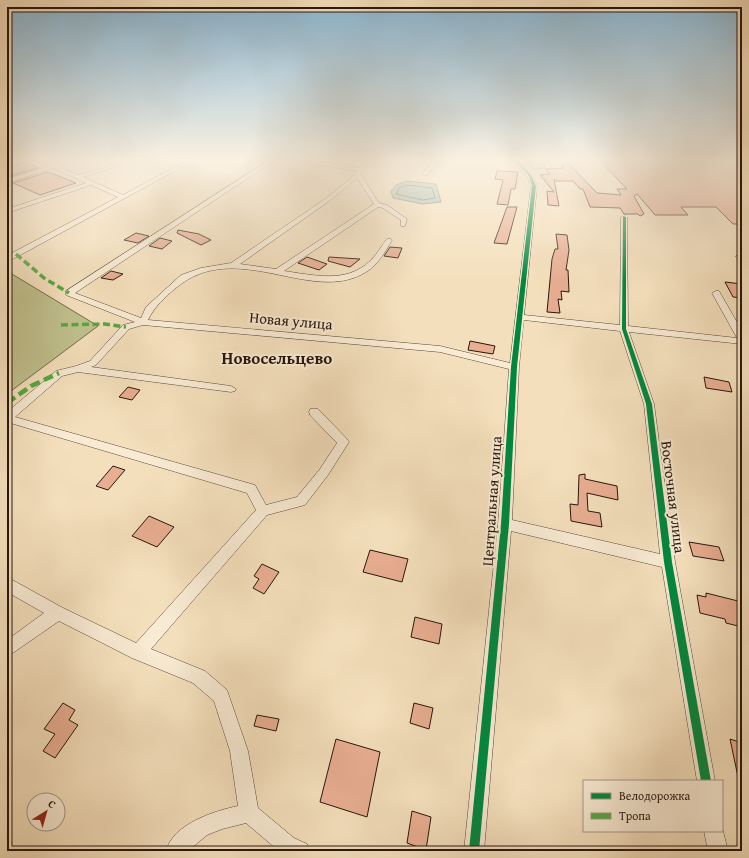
<svg xmlns="http://www.w3.org/2000/svg" width="749" height="858" font-family="'Gentium Book Plus',serif">
  <rect width="100%" height="100%" fill="#f4dfbc"/>
  <filter id="stains"><feTurbulence type="fractalNoise" baseFrequency=".005" numOctaves="4"/><feColorMatrix values="0 0 0 0 .2 0 0 0 0 .09 0 0 0 0 .02 0 0 0 .5 -.17"/></filter>
  <radialGradient id="worn" r=".72"><stop offset=".6" stop-color="#630" stop-opacity="0"/><stop offset="1" stop-color="#630" stop-opacity=".3"/></radialGradient>
  <path fill="#c0c08d" stroke="#746b4d" d="M523,160H546V161L544,168L534,169Z
    M7,271L98,326L7,394Z"/>
  <path fill="#9cbcb5" stroke="#6d7a72" d="M407,181L436,184L441,202L423,204L393,198L391,191L396,185Z"/>
  <g fill="none" stroke-linecap="round" stroke-linejoin="round">
    <path stroke="#626961" stroke-width="1" d="M407,185L432,188L435,198L423,200L396,194L399,188Z"/>
  </g>
  <path fill="#e9ae92" stroke="#27160d" d="M599,160H742V224H733L716,207H681L688,215H655L637,194L634,196L644,214L640,216L638,214H624L620,208L590,207L583,189H580L573,181H556L554,179L559,206L548,205L547,191L554,192L540,175L550,174L545,169L564,168L562,166L567,162L597,193L621,195L617,189H627Z
    M25,162L38,168L7,177V168Z
    M497,171L518,172L515,189H511L508,205L497,204L503,180L495,179Z
    M48,172L76,183L40,195L13,183Z
    M507,207H517L507,244L494,243Z
    M178,230L199,234L211,240L201,245L177,233Z
    M136,233L149,236L138,243L124,240Z
    M556,234L567,235L569,250L566,270H568L569,292L561,291L562,300L558,299L560,313L547,312L552,259L555,249H558Z
    M160,238L172,241L162,249L149,246Z
    M390,247L402,248L398,258L384,256Z
    M307,257L327,264L319,270L298,263Z
    M329,257L360,259L350,267L328,261Z
    M111,271L123,274L113,280L101,278Z
    M725,282L742,284V298L733,297Z
    M470,341L495,346L493,354L468,350Z
    M704,377L729,382L732,392L706,388Z
    M128,387L140,390L132,400L119,397Z
    M113,466L125,470L108,490L96,486Z
    M585,474V479L617,486L618,500L587,493L588,511L600,513L602,527L571,521L570,504L578,505L579,475Z
    M149,516L174,527L157,547L132,536Z
    M689,542L719,547L724,561L693,556Z
    M370,550L408,559L402,582L363,572Z
    M262,564L279,572L264,594L253,588L259,579L254,576Z
    M706,593L742,602V627L726,623L725,619L700,613L697,595L706,597Z
    M415,617L442,624L439,644L411,637Z
    M63,703L75,710L69,720L78,725L55,758L43,751L55,734L44,729Z
    M414,703L433,708L429,729L410,723Z
    M257,715L279,719L276,731L254,726Z
    M336,739L380,752L367,817L320,802Z
    M730,739L742,743V777H738Z
    M412,811L431,817L426,850L407,843Z"/>
  <g fill="none" stroke-linecap="round" stroke-linejoin="round">
    <g stroke="#5a4839" stroke-width="1">
      <path id="minor" d="M38,160H45L55,165L68,160H77L59,167L78,175L125,162V164L83,177L123,195L188,160H195L13,259H7V253L10,254L118,197L91,185L7,213V209L86,183L54,168L7,183V179L49,166Z
        M269,160H275L75,293L141,318L146,307L181,275L201,268L231,263L328,197L356,174L357,171L292,160H308L359,168L371,160H377L362,171L361,175L379,203L387,205L407,219L405,226H401V220L383,208L378,207L284,271C314,275 346,284 370,261C377,255 381,246 387,239H391L392,240C385,252 378,265 366,272C312,306 236,237 176,288C165,297 154,307 148,320L440,346L510,363L531,186L527,177L513,160H518L532,175L537,186L524,315L620,325L621,217L624,215L627,217L628,326L737,338L712,293L716,291H719L742,331V344L629,332L654,404L675,562L715,781H697L662,567L511,531L484,851H464L498,524L509,369L440,352L143,325L129,329L96,365L91,367L231,386L236,389L235,391L231,392L78,372L62,376L15,417L255,485L266,505L297,497L320,469L337,443L310,415L309,412L310,409H318L347,439L349,442L328,475L305,505L267,515L151,649L205,671L227,690L248,751L258,808L294,838L307,844L310,851H279L246,823L222,829L207,835L188,851H166C173,824 214,811 238,806L230,751L214,701L193,683L132,658L59,621L7,657V640L44,613L7,592V577L63,608L136,643L256,510L247,493L7,422V412L56,371L76,366L90,361L123,325L135,322L66,295V291ZM357,178L374,204L276,269L240,264L332,199ZM524,320L620,331L644,404L660,554L512,520L519,367Z
        M435,160H440L427,175H423V173Z
        M739,253H742V262L736,257Z
        M722,827L728,851H708L704,831H722Z"/>
    </g>
    <use href="#minor" fill="#f8ead3" fill-rule="evenodd"/>
    <path stroke="#53a941" stroke-width="3.5" stroke-dasharray="7 3.5" stroke-linecap="butt" d="M16,254L44,278L69,293
      M61,325L105,324L126,327"/>
    <path stroke="#53a941" stroke-width="4.5" stroke-dasharray="10 4.5" stroke-linecap="butt" d="M7,403L31,386L59,373"/>
    <g stroke="#f8ead3" stroke-width="2">
      <path id="cycleway" d="M514,160H517L531,175L536,186L517,367L509,524L479,851H469L501,524L511,367L532,186L529,176Z
        M623,216L626,217V329L652,404L672,562L711,781H701L664,562L646,404L622,329Z"/>
    </g>
    <use href="#cycleway" fill="#00873e" fill-rule="evenodd"/>
  </g>
  <linearGradient id="sky" x2="0" y2="1"><stop stop-color="#89b7d4"/><stop offset="0.57" stop-color="#faf1e1"/><stop offset="1" stop-color="#faf1e1" stop-opacity="0"/></linearGradient>
  <rect width="749" height="281" fill="url(#sky)"/>
  <g text-anchor="middle" stroke-width="4" stroke-linejoin="round" paint-order="stroke">
    <g font-size="15" fill="#27160d" stroke="#f8ead3">
      <text transform="translate(291 321) rotate(5)" y="5">Новая улица</text>
      <text transform="translate(673 497) rotate(83)" y="5">Восточная улица</text>
      <text transform="translate(492 501) rotate(-86)" y="5">Центральная улица</text>
    </g>
    <g font-size="17" font-weight="bold" fill="#27160d" stroke="#f8ead3">
      <text x="277" y="364">Новосельцево</text>
    </g>
  </g>
  <rect width="749" height="858" fill="none" stroke="#f4dfbc" stroke-width="24"/>
  <rect x="8" y="8" width="733" height="842" fill="none" stroke="#27160d" stroke-width="2"/>
  <rect x="12" y="12" width="725" height="834" fill="none" stroke="#27160d"/>
  <rect x="583" y="780" width="140" height="52" fill="#f8ead3" stroke="#a49584"/>
  <rect x="591" y="793" width="20" height="6" fill="#00873e" stroke="#a49584"/>
  <text x="619" y="800" font-size="12" fill="#27160d">Велодорожка</text>
  <rect x="591" y="813" width="20" height="6" fill="#53a941" stroke="#a49584"/>
  <text x="619" y="820" font-size="12" fill="#27160d">Тропа</text>
  <g transform="translate(46 812) rotate(37)"><circle r="19" fill="#f8ead3" stroke="#a49584"/>
  <path d="M0-3L7 15L0 10L-7 15Z" fill="#8f2418"/>
  <text y="-6" font-size="11" font-weight="bold" text-anchor="middle" fill="#27160d">С</text>
  </g>
  <rect width="100%" height="100%" filter="url(#stains)"/>
  <rect width="100%" height="100%" fill="url(#worn)"/>
</svg>
